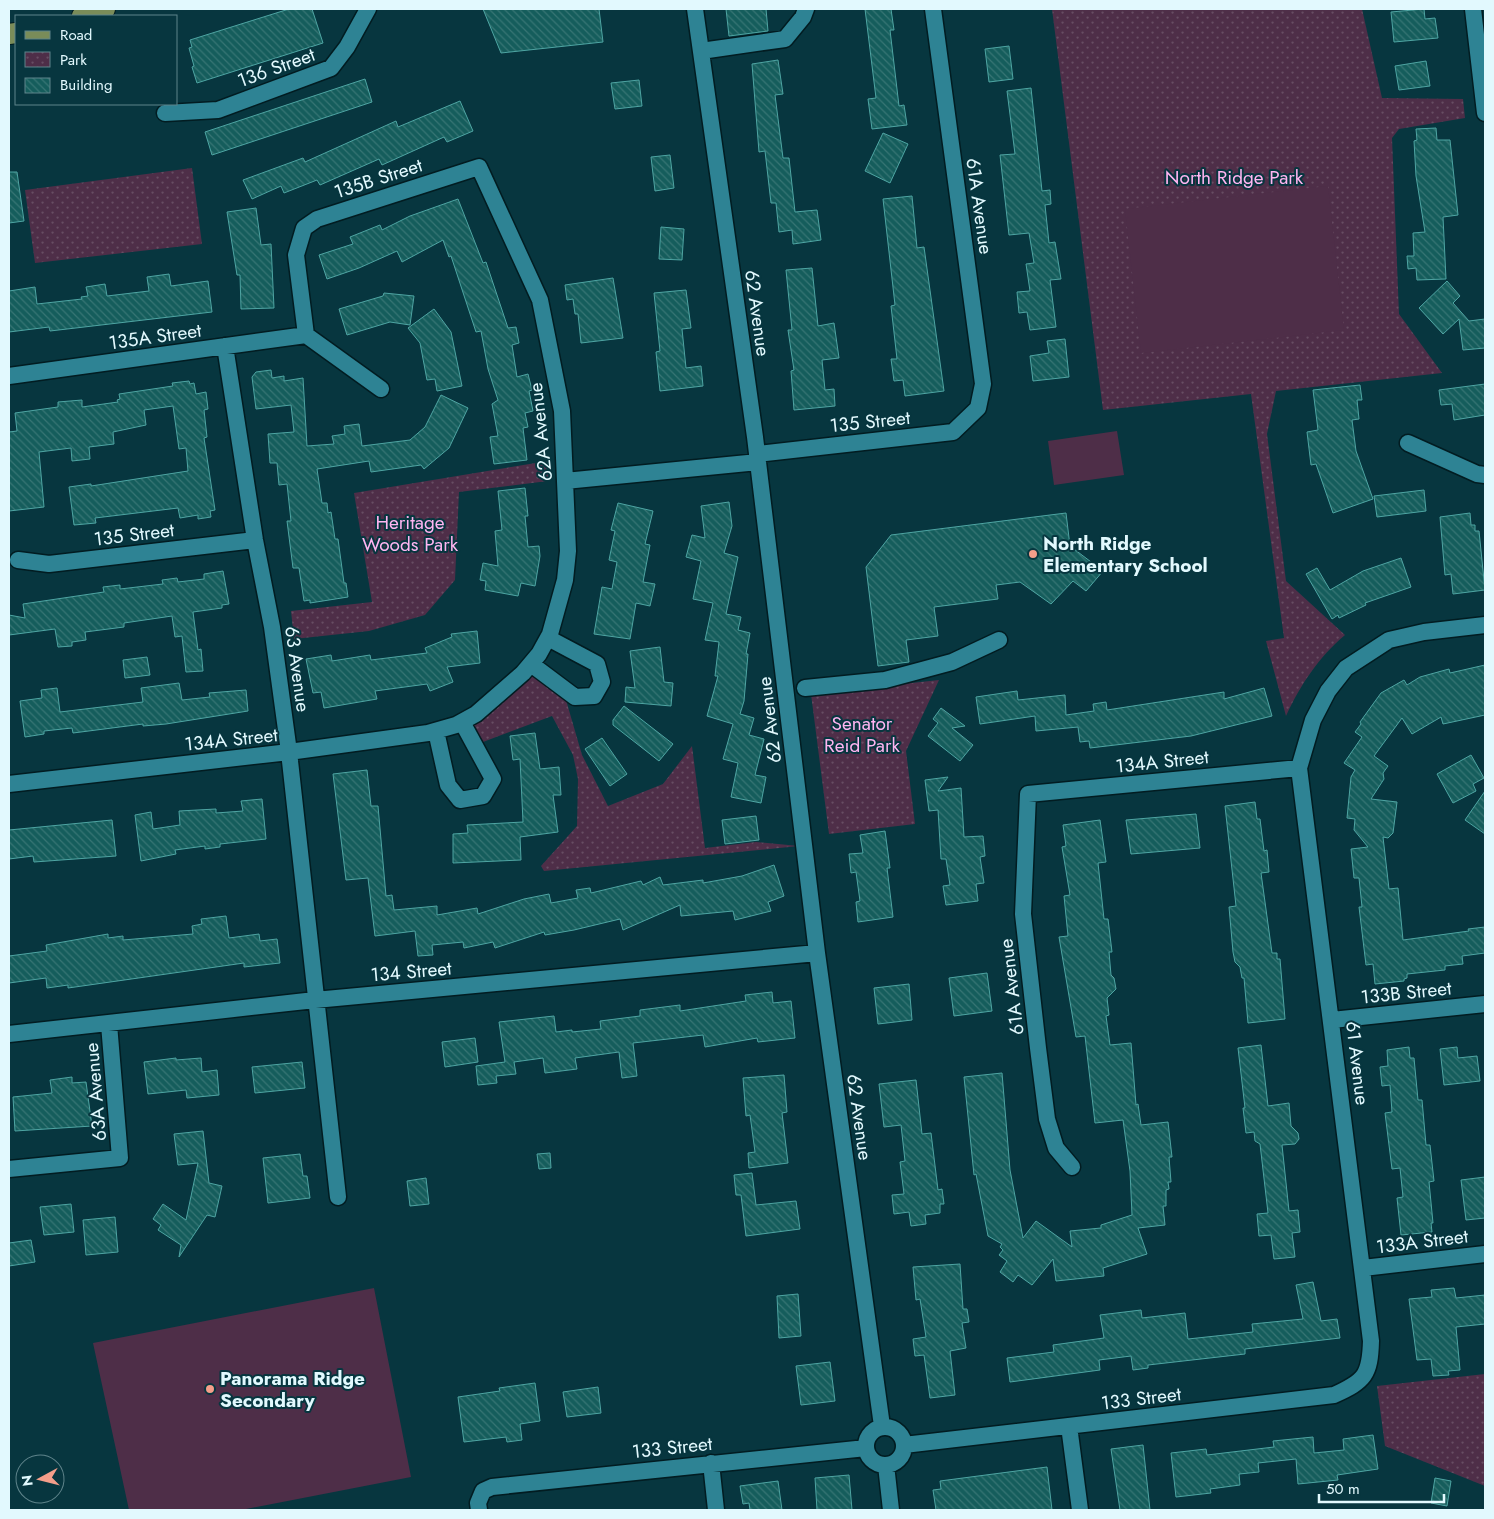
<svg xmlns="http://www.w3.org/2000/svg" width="1494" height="1519" font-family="Jost,sans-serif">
  <defs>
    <pattern id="park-dots" width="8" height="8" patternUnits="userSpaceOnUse" patternTransform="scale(1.25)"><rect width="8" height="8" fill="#4e2e48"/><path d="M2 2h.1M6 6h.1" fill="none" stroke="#674d63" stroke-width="1.8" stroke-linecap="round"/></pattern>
    <pattern id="building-back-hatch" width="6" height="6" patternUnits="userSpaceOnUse" patternTransform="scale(1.25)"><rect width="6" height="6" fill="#155d5c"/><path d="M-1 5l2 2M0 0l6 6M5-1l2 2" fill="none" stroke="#377574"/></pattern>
  </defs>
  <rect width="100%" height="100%" fill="#07363f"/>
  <path fill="url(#park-dots)" d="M1052,9H1362L1382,98L1463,99L1465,118L1399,129L1392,138L1399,314L1442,373L1276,391L1267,434L1286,581L1345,635C1318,658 1301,684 1286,716L1266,641L1284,638L1251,394L1103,410Z
    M192,168L202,244L35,263L25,190Z
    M548,461V481L459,492L455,580L425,615L369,631L294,639L291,611L372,602L354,493Z
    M532,670L566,700L582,755L608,806L663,784L692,746L705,848L756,842L799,846L544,871L541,866L577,826L578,779L573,755L552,716L483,742L471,725Z
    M939,680L906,751L915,824L829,834L811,694Z
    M1485,1374V1486L1385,1446L1377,1386Z"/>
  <path fill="#4e2e48" d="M1328,186L1344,330L1141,353L1125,209Z
    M1117,431L1124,475L1054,485L1048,441Z
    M374,1288L411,1477L241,1510H129L93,1343Z"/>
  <path fill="url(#building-back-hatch)" stroke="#4ea5a3" d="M289,9H312L323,43L197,83L192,67L194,66L189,48L192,47L190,40Z
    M483,9H599L603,42L501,53Z
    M726,9H766L768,31L729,36Z
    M865,9H891L894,30H890L899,106L904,105L907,125L872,129L868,99L876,98Z
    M1424,9L1425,19L1435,18L1438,38L1394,42L1391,12Z
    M1009,46L1013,79L989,82L985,49Z
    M778,60L783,94L775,95L783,158H789L795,212L817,210L821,240L793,244L792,230L779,232L776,203H771L765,151L759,152L752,64Z
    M1426,61L1430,86L1399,90L1395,66Z
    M365,79L372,102L212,155L205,132Z
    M639,80L642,106L615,109L611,83Z
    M1031,88L1042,191L1050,190L1051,204L1045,205L1049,243L1055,242L1061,279L1050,280L1056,327L1030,330L1027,312L1019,313L1017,292L1030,291L1026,264L1034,263L1029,233L1009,235L1000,155L1015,154L1007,91Z
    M460,101L473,131L447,142L444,137L382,165L379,159L320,185L317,180L284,193L281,186L252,199L243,180L303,158L305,162L396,121L398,127Z
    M1436,128L1437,140H1450L1458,215L1443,217L1446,279L1417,280L1416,268L1408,269L1407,256H1414L1413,233L1425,232L1416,176L1414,141L1417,140L1416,129Z
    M883,133L908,144L890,183L865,171Z
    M670,155L674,188L655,191L651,157Z
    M9,172H17L24,221L9,223Z
    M912,196L917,248L924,247L944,391L905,396L903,380L894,381L891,359H897L891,306L895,305L883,199Z
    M458,199L483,263L486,262L508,328L516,327L519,343L512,345L517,377L528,374L532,390L529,391L533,411L525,413L528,427L523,428L527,460L494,464L490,437L498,436L492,404L498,400L488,369L481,331L476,332L451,256L449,257L443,240L402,262L397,251L359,268L327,279L319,255L353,244L350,237L380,225L382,230L410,216Z
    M256,208L261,245L271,244L274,308L241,309L240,275H237L227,212Z
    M661,227L684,229L682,260L659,259Z
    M812,268L818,326L834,323L839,358L822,360L825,390L834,389L835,406L794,410L791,371L794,370L788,330H792L786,270Z
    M169,274L171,286L208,281L212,312L50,331L49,327L9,332V291L35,287L37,304L82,299L81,297L88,296L86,287L105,284L107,296L149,291L147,277Z
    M613,278L623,338L581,343L578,314H575L573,299L567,300L565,285Z
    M1447,281L1460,296L1453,303L1469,321L1485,319V348L1463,350L1459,319L1443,334L1419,308Z
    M686,290L691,328L682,329L686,368L701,366L703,386L660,391L656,352L660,351L654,293Z
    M384,293L414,296L410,325L390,322L347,335L339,309L383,296Z
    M434,309L451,332L462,386L437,391L435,379L427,380L420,343L408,328Z
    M1065,339L1069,377L1033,381L1030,356L1049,353L1047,341Z
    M271,370L272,378L284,376V381L303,378L307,446L334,444L332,436L345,434L344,426L359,424L362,446L410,440L425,427L441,395L468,408L449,448L424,469L421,465L371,472L369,461L317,469L322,503H327L328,513L331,512L335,539H338L344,583H346L348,597L310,603V600L304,601L299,568H293L287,521H291L287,484L279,485L277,463H270L268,434L294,432L291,405L256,409L252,377L256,372Z
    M189,381L190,384L194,383L196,394L206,392L208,409L204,410L207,437L204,438L215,510L210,511L211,517L198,519V515L180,518L178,508L95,518L96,523L74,525L69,487L91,484V486L188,471L186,448L179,449L173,406L144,410L146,425L113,432L114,444L89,447L90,459L72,461L71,448L39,452L44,507L9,511V432L17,431L15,413L58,407V402L82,400V407L118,402L117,400L120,399L119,394L173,386L172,383Z
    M1485,384V415L1454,420L1452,404L1441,405L1439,390Z
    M1360,385L1362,400H1357L1359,419L1352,420L1356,451L1373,499L1333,513L1316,464L1311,465L1307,432L1318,430L1313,390Z
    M525,488L528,516H525L528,547L539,546L540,556L535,586L521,583L518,596L485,590L486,581L480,580L483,563L498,566L495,531L502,530L498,491Z
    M1424,490L1426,511L1377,517L1374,496Z
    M729,502L732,526L724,553L738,557L726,614L741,617L738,630L750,633L746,654H748L744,701L740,714L754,718L749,735L764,739L755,775L766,777L761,803L731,797L738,763L723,759L733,724L707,716L718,676H715L719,642L705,640L713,603L693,599L701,561L686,557L692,535L705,538L701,506Z
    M618,503L653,511L645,544L650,545L643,582L655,584L650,606L636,603L630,639L594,634L602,587L612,589L617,562L609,560L615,531L611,530Z
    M1066,513L1070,546L1103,571L1086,591L1073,581L1051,604L1020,582L996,585L998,599L934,607L938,636L906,640L909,662L878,666L866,567L891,535Z
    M1470,513L1471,525H1475V531H1479L1485,590L1453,594L1451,574L1445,575L1440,517Z
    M1401,558L1411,587L1365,603L1366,605L1339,618L1338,615L1332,619L1306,574L1317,568L1330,590L1363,571Z
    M223,571L229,604L222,605V608L193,612L198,650L201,649L203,671L186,672L182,636L175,637L172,616L124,623V627L85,632L86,640L72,642V646L58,647L55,629L9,635V615L25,618L23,604L104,592L103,587L120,585V589L163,584L162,580L177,578L178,582L204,579V574Z
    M477,631L480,663L447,667L453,682L430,691L427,684L375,691L377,699L324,708L321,692L313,693L306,659L331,655L332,661L370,655L371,660L427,653L425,648L452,637L451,634Z
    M660,647L664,682L673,683L671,706L625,702L626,687L635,688L630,651Z
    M147,657L150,675L125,678L123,660Z
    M1485,665V715L1443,724L1441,717L1412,734L1402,718L1374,756L1388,766L1383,773L1384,779L1371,799L1397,802L1393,833L1388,838L1383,837L1389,889L1398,888L1403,940L1469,931L1468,929L1485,927V953L1462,956L1463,964L1445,966V970L1407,974V978L1404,979V981L1375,984L1373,964L1366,965L1359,907H1362L1359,878H1354L1351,849L1368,847L1354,830L1355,819L1347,818L1351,777L1355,770L1344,763L1362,737L1355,732L1361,724L1360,722L1381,693L1404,680L1407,685L1420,677L1449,669L1450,673Z
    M179,683L182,700L210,697L209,693L246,690L248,711L166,724L143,726V724L73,733L72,728L44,731V734L25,737L20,701L42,698L41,690L57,688L60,712L143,702L141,688Z
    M1264,688L1272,716L1191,736L1090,748L1089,741L1080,742L1078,727L1036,731L1035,716L980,724L976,697L1017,691L1018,700L1065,695L1066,715L1094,711L1093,704L1106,702L1107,710L1224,692V699Z
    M624,706L673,744L659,761L613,725V720Z
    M941,708L965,726L952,728L973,745L960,761L928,736L938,723L933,719Z
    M535,733L540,769L559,767L561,795H553L558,832L520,837L521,860L453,863V834L468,833L467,825L523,822L520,759L513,760L510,736Z
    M602,738L627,774L610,786L585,749Z
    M1471,755L1484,778L1473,784L1476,791L1453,803L1437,774Z
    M367,770L371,806H378L386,896L392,895L394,910L437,906V915L477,908L478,914L524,899L549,894L551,903L578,898L576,890L590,888L591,893L641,881L643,885L660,877L663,885L703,880V883L742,876L774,865L784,896L768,902L771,911L735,920L733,911L681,916L680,905L623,930L620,919L574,930L545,935L544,932L495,948L493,942L464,948L463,942L432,945L433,955L418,956L415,931L375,936L368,878L346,880L333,774Z
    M948,777L938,791L961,788L964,837L983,836L985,856L980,857L984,883L976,884L978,901L946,905L943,886L950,885L946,859H941L938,810L929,811L925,780Z
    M1485,791V834L1465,820Z
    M262,799L266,839L220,844V847L205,849V846L175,850L176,854L141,861L135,815L151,812L153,829L180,825L179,811L216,809V813L243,811L241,801Z
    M1255,802L1257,819H1260L1264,851L1267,850L1269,872L1261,873L1272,953H1277V959H1280L1285,1019L1248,1023L1244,978H1242L1240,967L1235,962L1233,952L1229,907L1236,906L1225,806Z
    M1196,814L1200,848L1131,854L1126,820Z
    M756,816L759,840L725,844L722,820Z
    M112,820L116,856L34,862L33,856L9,859V830Z
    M1100,820L1106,862L1098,863L1104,919H1108L1112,952H1109L1111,975L1114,978L1116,989L1107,998L1109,1015L1106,1016L1110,1045L1131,1043L1136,1105L1138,1104L1141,1125L1168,1122L1172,1157H1169L1171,1182H1168L1169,1189L1166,1190V1206H1163L1165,1225L1138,1228L1147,1254L1103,1268L1104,1276L1056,1281L1053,1259L1032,1285L1018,1275L1013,1282L1000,1272L1007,1261L999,1255L1003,1250L1000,1247L1002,1244L988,1236L976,1174L974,1175L964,1077L1002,1073L1010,1170L1023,1238L1036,1221L1072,1247L1070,1231L1101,1228V1225L1132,1215L1130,1171L1123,1120L1095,1123L1085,1036L1076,1037L1059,937L1068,936L1064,896L1070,895L1062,847L1066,846L1063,825Z
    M885,831L890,868H887L893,917L858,922L856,902L860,901L856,872L851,873L849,854L863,853L860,835Z
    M226,916L229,938L259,934L260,941L277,939L280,963L244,967V963L68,988V985L47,988L46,978L9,983V956L47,951L46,945L108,934V938L123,936V940L193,934L192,926L202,924L201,919Z
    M987,973L992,1011L954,1016L949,978Z
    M909,984L912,1020L878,1024L874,988Z
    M772,992L773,1003L791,1001L795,1038L758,1042L757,1038L705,1047L703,1035L633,1043L637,1076L622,1078L619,1052L575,1058L577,1069L545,1073L543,1058L514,1062L516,1074L496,1076L497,1083L478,1085L476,1066L505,1062L499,1022L554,1016L556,1032L572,1030V1032L601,1029L600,1021L640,1016V1010L680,1005V1011L746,1001L745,995Z
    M475,1038L478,1062L445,1067L442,1042Z
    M1261,1045L1268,1106L1289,1103L1291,1126L1298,1133L1299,1139L1295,1144L1282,1145L1289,1211L1298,1210L1300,1232L1292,1233L1295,1257L1274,1259L1271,1235L1259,1236L1257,1214L1268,1213L1260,1144L1255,1141L1254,1132L1246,1133L1243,1108H1245L1238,1048Z
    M1409,1047L1410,1058H1414L1418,1100H1422L1426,1145H1430L1434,1181L1429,1182L1433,1223H1431L1432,1232L1401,1235L1397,1198L1403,1197L1400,1168L1392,1169L1385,1113L1392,1112L1390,1085L1382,1086L1380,1067L1388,1066L1387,1050Z
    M1457,1047L1458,1058L1477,1056L1480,1081L1444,1085L1440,1049Z
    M176,1058V1060L201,1058L202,1072L217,1070L219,1095L187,1098L186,1090L148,1094L144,1062Z
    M302,1062L305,1088L255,1093L252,1067Z
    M784,1075L787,1112L782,1113L788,1163L749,1168L748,1153L755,1152L750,1115L746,1116L743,1078Z
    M72,1077V1083L86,1082L92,1126L15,1131L13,1097L52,1093L50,1080Z
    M916,1080L922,1134L931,1133L938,1190L942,1189L944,1204H940V1213L925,1215L926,1224L911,1226L909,1212L894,1214L892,1195L904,1194L900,1162L905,1161L901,1125L884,1127L879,1084Z
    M203,1131L209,1183L222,1186L215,1217L207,1215L179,1257L181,1245L158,1230L161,1225L153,1219L163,1204L186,1220L198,1163L178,1165L174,1134Z
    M550,1153L551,1168L539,1169L537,1154Z
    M300,1154L303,1176H307L310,1198L268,1203L263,1158Z
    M752,1173L756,1205L796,1201L800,1229L746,1236L741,1195H736L734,1175Z
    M1485,1177V1218L1466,1220L1461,1180Z
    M426,1178L429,1204L410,1206L407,1181Z
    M71,1204L74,1232L44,1235L40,1207Z
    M115,1217L118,1252L86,1255L83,1220Z
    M31,1240L35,1262L9,1266V1243Z
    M960,1264L963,1309H967L969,1322L962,1323L966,1348L950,1351L955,1395L930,1398L924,1355L915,1356L913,1339L926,1337L920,1299L916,1300L913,1267Z
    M1313,1282L1321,1321L1337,1319L1340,1338L1245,1349V1354L1148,1365V1368L1133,1370L1131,1356L1099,1360L1100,1370L1010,1382L1007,1358L1054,1352L1053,1345L1104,1338L1100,1315L1141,1310L1142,1318L1185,1313L1188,1339L1253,1332L1252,1324L1303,1319L1296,1285Z
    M1454,1288L1456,1298L1485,1295V1324L1456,1327L1460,1370L1448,1371L1449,1375L1433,1376L1431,1359L1417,1360L1409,1299L1432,1297L1431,1290Z
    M798,1294L801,1336L779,1338L777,1296Z
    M830,1362L835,1401L801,1405L796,1366Z
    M535,1383L540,1421L520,1424L522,1440L507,1442L506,1437L464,1442L458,1397L500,1391L499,1388Z
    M598,1387L601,1413L567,1417L563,1392Z
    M1373,1435L1378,1469L1337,1475L1338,1480L1298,1484L1296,1459L1258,1463L1259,1472L1239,1474L1240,1485L1210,1489L1211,1493L1176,1497L1171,1453L1206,1449L1207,1455L1274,1447L1273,1441L1313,1437L1314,1453L1344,1450L1343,1439Z
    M1143,1445L1150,1510H1120L1111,1449Z
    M1047,1467L1052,1510H936L933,1490L941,1489L940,1481Z
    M849,1475L852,1510H817L815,1478Z
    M1435,1478L1451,1481L1447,1506L1431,1503Z
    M778,1481L782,1510H750L749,1503L743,1504L740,1486Z"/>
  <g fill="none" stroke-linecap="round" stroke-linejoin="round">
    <g stroke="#021c21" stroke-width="19">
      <path id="minor" d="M695,9L755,437L817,953L882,1426
        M1473,9L1485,113
        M701,51L785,39L803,17L806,9
        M165,113L218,110L331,68L347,47L368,9
        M225,346L255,540L272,627L289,752L338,1197
        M9,376L306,335
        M1408,443L1477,474L1485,475
        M757,454L953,432L978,408L983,384L933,9
        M565,481L758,462
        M18,560L49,564L255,540
        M531,664L575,697L594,696L602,682L597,664L548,638
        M805,688L885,680L952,662L999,640
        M436,731L448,785L460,800L483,796L493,779L462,722
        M9,784L289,752L428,733L456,725L476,714L523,673L539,654L550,634L565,580L568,551L562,411L540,300L479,167L317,219L304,228L296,255L306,335L381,389
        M1332,1020L1485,1004
        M9,1034L315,1000L817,953
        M1072,1167L1056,1148L1047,1119L1038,1048L1023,914L1028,794L1299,768
        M9,1169L120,1158L109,1024
        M1363,1268L1485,1254
        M1069,1426L1080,1510
        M866 1446a19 19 0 1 1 38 0a19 19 0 1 1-38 0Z
        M904,1445L1334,1395C1365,1381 1370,1375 1371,1341L1299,768L1313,720L1328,691L1346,668L1389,640L1424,632L1485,625
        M711,1463L716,1510
        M886,1465L891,1510
        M479,1510L478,1503L483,1491L492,1487L866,1448"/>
    </g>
    <g stroke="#021c21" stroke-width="22">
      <path id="major" d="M82,16L105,9
        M9,34L16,33"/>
    </g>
    <use href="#minor" stroke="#2e8394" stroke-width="16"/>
    <use href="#major" stroke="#7a8c59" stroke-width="20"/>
  </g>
  <g fill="#f49e8a" stroke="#07363f" stroke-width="2">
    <circle cx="1033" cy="554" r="5"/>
    <circle cx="210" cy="1389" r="5"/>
  </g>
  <g text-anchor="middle" stroke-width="4" stroke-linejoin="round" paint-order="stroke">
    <g font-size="19" fill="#e2f9fe" stroke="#07363f">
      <text transform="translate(276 67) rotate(-20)" y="7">136 Street</text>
      <text transform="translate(378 178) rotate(-18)" y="7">135B Street</text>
      <text transform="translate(980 206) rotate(82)" y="7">61A Avenue</text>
      <text transform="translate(758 313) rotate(82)" y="7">62 Avenue</text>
      <text transform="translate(155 336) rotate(-8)" y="7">135A Street</text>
      <text transform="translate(870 421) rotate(-6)" y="7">135 Street</text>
      <text transform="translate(540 432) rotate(-96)" y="7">62A Avenue</text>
      <text transform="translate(134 534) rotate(-7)" y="7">135 Street</text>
      <text transform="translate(298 669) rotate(82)" y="7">63 Avenue</text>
      <text transform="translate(769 720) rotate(-97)" y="7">62 Avenue</text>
      <text transform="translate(231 739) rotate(-6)" y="7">134A Street</text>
      <text transform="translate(1162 761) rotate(-6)" y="7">134A Street</text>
      <text transform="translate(411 971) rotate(-5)" y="7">134 Street</text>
      <text transform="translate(1011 987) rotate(-97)" y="7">61A Avenue</text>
      <text transform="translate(1406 992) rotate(-6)" y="7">133B Street</text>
      <text transform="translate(1358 1063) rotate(83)" y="7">61 Avenue</text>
      <text transform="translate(95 1092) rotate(-95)" y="7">63A Avenue</text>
      <text transform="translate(860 1117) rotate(82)" y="7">62 Avenue</text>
      <text transform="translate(1422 1241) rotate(-7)" y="7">133A Street</text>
      <text transform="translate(1141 1398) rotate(-7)" y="7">133 Street</text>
      <text transform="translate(672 1447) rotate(-6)" y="7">133 Street</text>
    </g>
    <g font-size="19" fill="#ffb5f1" stroke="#07363f">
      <text x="1234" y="184">North Ridge Park</text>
      <text x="410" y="529">Heritage<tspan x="410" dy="22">Woods Park</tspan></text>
      <text x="862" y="730">Senator<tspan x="862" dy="22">Reid Park</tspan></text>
    </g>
    <g font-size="19" font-weight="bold" fill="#e2f9fe" stroke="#07363f" text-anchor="start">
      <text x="1043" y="550">North Ridge<tspan x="1043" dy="22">Elementary School</tspan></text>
      <text x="220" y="1385">Panorama Ridge<tspan x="220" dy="22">Secondary</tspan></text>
    </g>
  </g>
  <rect width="1494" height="1519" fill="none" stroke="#e2f9fe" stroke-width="20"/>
  <rect x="15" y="15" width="162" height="90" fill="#07363f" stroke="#5f848b"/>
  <rect x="25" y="31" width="25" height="8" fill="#7a8c59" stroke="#5f848b"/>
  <text x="60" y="40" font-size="15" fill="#e2f9fe">Road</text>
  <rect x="25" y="52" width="25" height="15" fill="url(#park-dots)" stroke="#5f848b"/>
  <text x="60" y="65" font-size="15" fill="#e2f9fe">Park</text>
  <rect x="25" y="78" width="25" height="15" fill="url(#building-back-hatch)" stroke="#5f848b"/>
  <text x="60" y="90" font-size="15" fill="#e2f9fe">Building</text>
  <g transform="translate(40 1479) rotate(263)"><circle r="24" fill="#07363f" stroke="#5f848b"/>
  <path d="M0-4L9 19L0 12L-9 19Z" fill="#f49e8a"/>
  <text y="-8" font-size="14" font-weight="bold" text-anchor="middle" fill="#e2f9fe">N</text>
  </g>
  <path d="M1319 1494v8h125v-8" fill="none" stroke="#e2f9fe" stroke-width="2.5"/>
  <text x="1326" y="1494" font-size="15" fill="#e2f9fe" stroke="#07363f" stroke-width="4" paint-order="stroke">50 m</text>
</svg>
